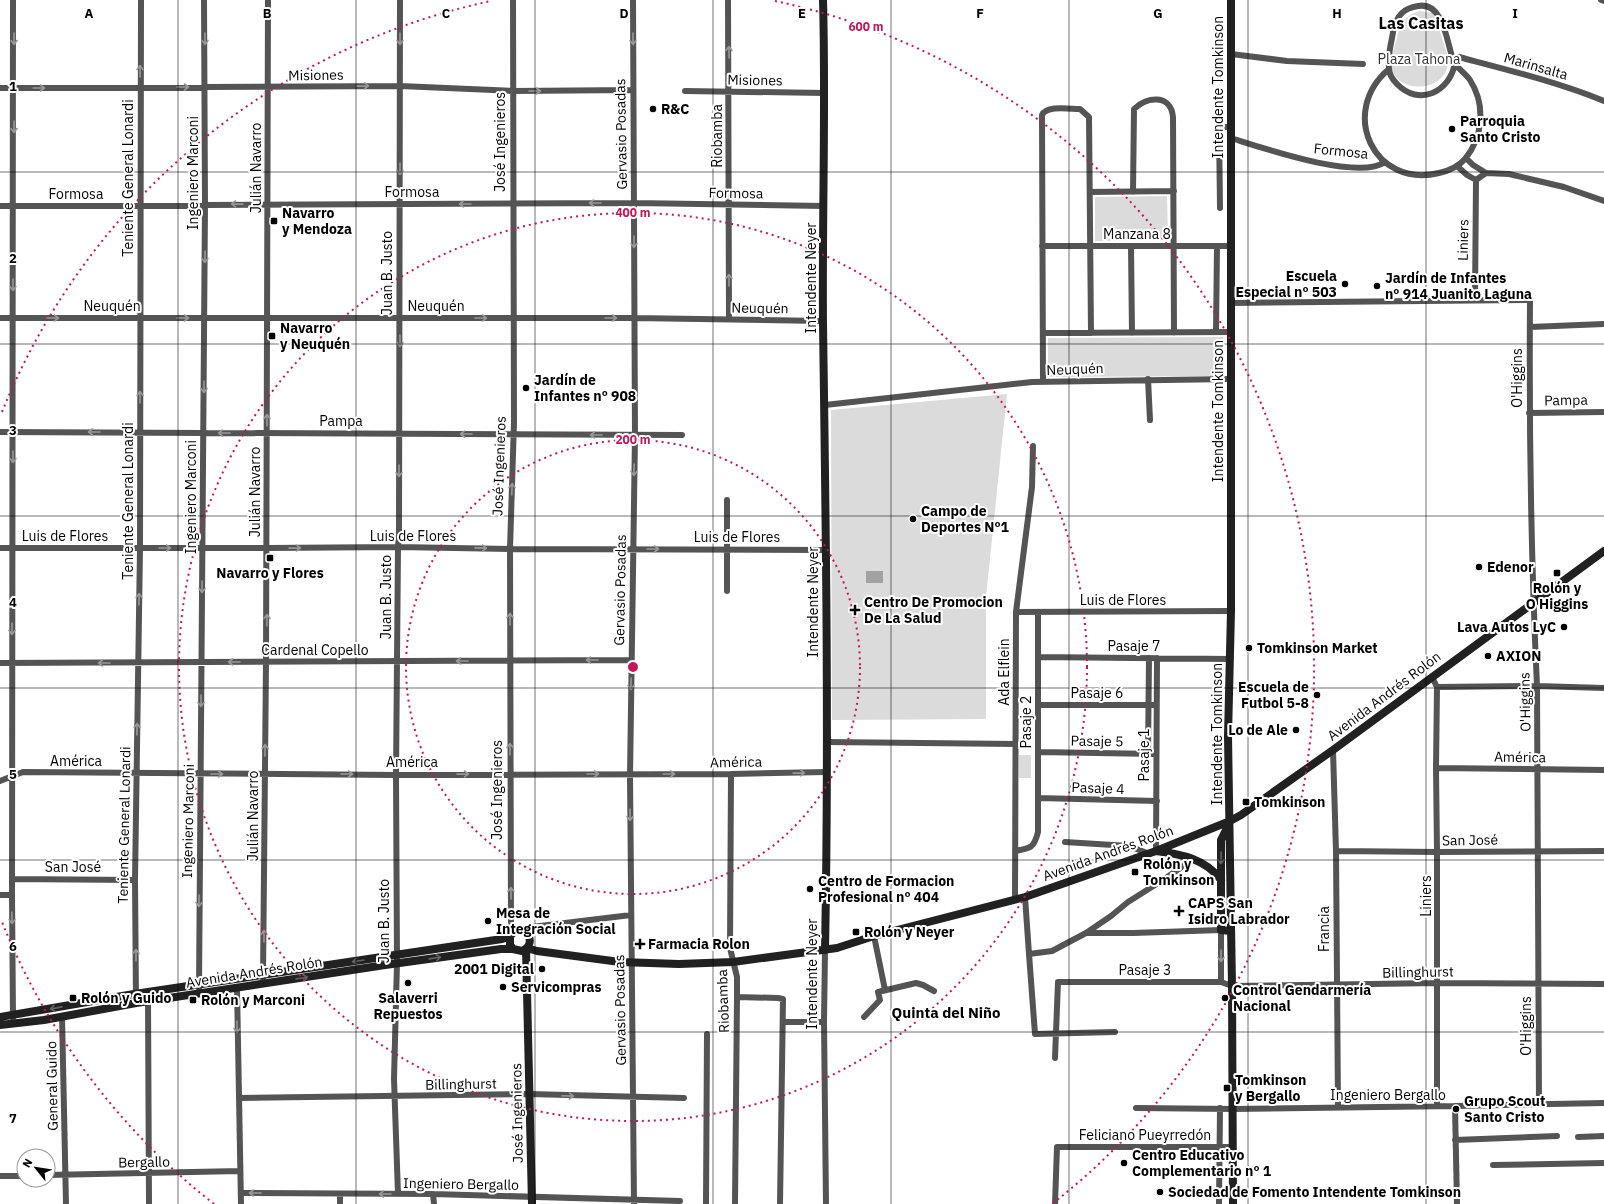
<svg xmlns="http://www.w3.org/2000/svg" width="1604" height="1204" font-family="'IBM Plex Sans',sans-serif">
  <rect width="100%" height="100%" fill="#fff"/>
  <path fill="#dbdbdb" d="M1420,11L1432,13L1436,18C1439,27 1441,36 1444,44C1445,49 1448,54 1448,59C1450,94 1392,96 1391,63C1391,54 1395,46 1397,38C1400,23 1405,15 1420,11Z
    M1167,196L1168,240L1095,241V197Z
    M1223,337L1224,376L1048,377V338Z
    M1007,394L986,597V719L832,720L831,410Z
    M1019,755H1031V778H1019Z"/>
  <path fill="#a2a2a2" d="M866,571H883V583H866Z"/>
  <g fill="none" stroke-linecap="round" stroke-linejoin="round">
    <path stroke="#545454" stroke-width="6" d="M633,0L635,435L630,776L634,1204
      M728,0L729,319
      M1601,0L1604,1
      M1231,54L1287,61L1363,64
      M1459,57C1508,70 1557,82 1604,101
      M1389,69C1338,112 1374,189 1439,173C1448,171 1458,167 1465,159C1483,137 1486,105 1470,80C1466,74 1458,69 1454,62C1447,47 1445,1 1418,6C1412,7 1406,9 1402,13C1395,19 1393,30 1392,38C1390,47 1388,59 1389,68C1389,74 1393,80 1397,84C1419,107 1450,92 1455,63
      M0,88L400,86L513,91L633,90
      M685,91L825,93
      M1216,118L1218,120L1219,127H1231
      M1219,127L1220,208
      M1231,138C1263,148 1358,181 1385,162
      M1466,158L1473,165L1486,173L1509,174L1564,187L1604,201
      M1457,166L1467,175L1476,180L1486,173
      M1090,192L1174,191
      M1133,192L1134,109C1147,96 1171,94 1173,117L1174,333
      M0,206L634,203L824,206
      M1042,246H1232
      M1131,246L1132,333
      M1475,300L1476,180
      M1232,303L1530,300C1529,429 1531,558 1537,686L1539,1103
      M0,318H634L823,321
      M1530,327L1604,324
      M1216,332L1217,246
      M1043,333L1232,332
      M1148,379L1150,420
      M1043,382L1042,115C1047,105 1069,109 1080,109L1089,117L1091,333
      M825,405L1032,382L1231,379
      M1529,413L1604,412
      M0,432L682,435
      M727,500V591
      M0,548H267L398,547L510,549L825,550
      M1016,612L1231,611
      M1038,657L1230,659
      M0,663L631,660
      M1432,677L1437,687L1537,686L1604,688
      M1437,687L1436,768L1437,852V1106
      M1038,705H1156
      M826,742L1016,744
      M1333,750L1336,851L1338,1107
      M1038,752L1156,754
      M1148,754L1149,658
      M1436,768L1604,770
      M731,774L730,948L737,977V997L735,1204
      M0,781L23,772L396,775L731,774L826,772
      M1038,798L1157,801
      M1065,842L1129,846L1147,853
      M1015,851C1031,848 1034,848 1038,832V612
      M1156,851L1157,658
      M1336,851L1437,852L1604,851
      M12,879L135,880
      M0,895H12
      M1025,897L1029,954L1052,951L1086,933L1111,916L1128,902L1166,878L1193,859
      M1015,899L1016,612L1032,487L1033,446
      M522,930L532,927L631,915
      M513,932L511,922L510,549L514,422L513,0
      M1086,933H1133L1221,930V982
      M874,936L885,990
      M825,950L824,1022L826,1204
      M1029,954L1035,1034L1115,1032
      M263,978L266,662L268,0
      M199,988L205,204L204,0
      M237,988L241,1204
      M737,997L778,998L783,999L780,1204
      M148,998L149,1204
      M136,1003L135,880L140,548L141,0
      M62,1016L66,1204
      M864,1017L880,1000L878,992L916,983L923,985L934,991
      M13,1018L12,895L13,0
      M783,1022H824
      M1055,1058L1058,982H1221L1232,986L1438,983L1604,984
      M239,1098L529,1094L684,1098
      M1455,1106L1457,1204
      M1136,1108L1233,1109L1455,1106L1604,1103
      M1578,1137L1604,1136
      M1455,1140L1557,1136
      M1493,1165L1604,1163
      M48,1175L240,1171
      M0,1176H24
      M241,1193L433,1194L680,1201
      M340,1194V1204
      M398,1194L394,1079L397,963L396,775L398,547L399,530L400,0
      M433,1194L434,1204
      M706,1204L707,1034
      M1055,1204L1057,1147H1233
      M1219,1204L1220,1108"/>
    <path stroke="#212121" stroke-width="8" d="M823,0C826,108 822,216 823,324C826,533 829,741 825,950
      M1231,0V611L1228,736L1232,986L1233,1204
      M1229,824L1221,840V930L1231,931
      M1156,851C1181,854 1206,859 1221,880
      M527,948L537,951L620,962L679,964L733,962L837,948L874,936L1025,897L1156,851L1230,821L1241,815L1333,750L1604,551
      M526,949L532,1204
      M0,1017L128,995L502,939L510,936
      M0,1025L44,1020L136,1003L385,965L501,949H513L522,951C531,947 532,939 526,932L516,930L510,936V945L513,949"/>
  </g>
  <defs><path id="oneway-shaft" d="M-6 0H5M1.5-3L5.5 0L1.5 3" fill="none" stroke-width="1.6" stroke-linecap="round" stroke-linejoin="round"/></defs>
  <g stroke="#989898">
    <use href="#oneway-shaft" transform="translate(14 39) rotate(90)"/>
    <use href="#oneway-shaft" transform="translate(205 39) rotate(89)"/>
    <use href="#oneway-shaft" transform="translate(400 39) rotate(90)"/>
    <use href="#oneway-shaft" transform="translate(633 39) rotate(90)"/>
    <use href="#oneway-shaft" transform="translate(729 52) rotate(-91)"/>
    <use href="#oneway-shaft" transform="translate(140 71) rotate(-90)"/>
    <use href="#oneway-shaft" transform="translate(363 86) rotate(-1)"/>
    <use href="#oneway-shaft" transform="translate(183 87)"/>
    <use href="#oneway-shaft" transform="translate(39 88)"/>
    <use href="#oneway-shaft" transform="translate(535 91)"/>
    <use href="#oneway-shaft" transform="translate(14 127) rotate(90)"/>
    <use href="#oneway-shaft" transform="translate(400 169) rotate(90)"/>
    <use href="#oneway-shaft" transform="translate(595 203) rotate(180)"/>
    <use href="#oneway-shaft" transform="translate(237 204) rotate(-179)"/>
    <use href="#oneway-shaft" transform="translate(465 204) rotate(180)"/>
    <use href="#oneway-shaft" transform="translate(634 242) rotate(90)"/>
    <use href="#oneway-shaft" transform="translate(205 257) rotate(91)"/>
    <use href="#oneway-shaft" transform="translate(729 280) rotate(-90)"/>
    <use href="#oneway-shaft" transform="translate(13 285) rotate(90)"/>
    <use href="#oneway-shaft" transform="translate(53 318)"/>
    <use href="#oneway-shaft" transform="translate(183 318)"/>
    <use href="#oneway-shaft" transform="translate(481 318)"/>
    <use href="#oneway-shaft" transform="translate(611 318)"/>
    <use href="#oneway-shaft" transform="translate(400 341) rotate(90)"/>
    <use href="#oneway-shaft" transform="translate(204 387) rotate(90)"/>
    <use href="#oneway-shaft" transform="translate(140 397) rotate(-90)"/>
    <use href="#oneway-shaft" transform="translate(267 420) rotate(-90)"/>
    <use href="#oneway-shaft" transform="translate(94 432) rotate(-180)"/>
    <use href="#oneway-shaft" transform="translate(224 433) rotate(-180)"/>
    <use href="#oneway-shaft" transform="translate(466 434) rotate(-180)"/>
    <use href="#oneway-shaft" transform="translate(596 435) rotate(-180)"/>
    <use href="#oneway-shaft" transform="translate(13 457) rotate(90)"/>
    <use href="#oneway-shaft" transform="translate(634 470) rotate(91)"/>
    <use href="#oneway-shaft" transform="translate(399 471) rotate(90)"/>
    <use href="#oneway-shaft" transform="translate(512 489) rotate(-88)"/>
    <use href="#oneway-shaft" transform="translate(165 548)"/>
    <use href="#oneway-shaft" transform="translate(295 548) rotate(-1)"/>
    <use href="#oneway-shaft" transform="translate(481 548) rotate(1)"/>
    <use href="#oneway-shaft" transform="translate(653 549)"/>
    <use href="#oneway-shaft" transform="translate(202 587) rotate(90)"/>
    <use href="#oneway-shaft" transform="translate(139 599) rotate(-89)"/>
    <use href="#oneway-shaft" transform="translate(510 619) rotate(-90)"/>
    <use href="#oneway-shaft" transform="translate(267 620) rotate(-90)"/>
    <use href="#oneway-shaft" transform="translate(12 629) rotate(90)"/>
    <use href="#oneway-shaft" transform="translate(592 660) rotate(180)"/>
    <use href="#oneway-shaft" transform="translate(462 661) rotate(180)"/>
    <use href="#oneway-shaft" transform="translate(234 662) rotate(180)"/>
    <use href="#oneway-shaft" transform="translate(104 663) rotate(180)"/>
    <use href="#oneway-shaft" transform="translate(631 684) rotate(91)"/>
    <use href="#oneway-shaft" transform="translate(201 701) rotate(90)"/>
    <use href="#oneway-shaft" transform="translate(137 729) rotate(-89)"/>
    <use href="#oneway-shaft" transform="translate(510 749) rotate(-90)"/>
    <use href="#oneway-shaft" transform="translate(265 750) rotate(-89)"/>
    <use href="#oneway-shaft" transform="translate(799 773) rotate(-1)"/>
    <use href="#oneway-shaft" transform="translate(217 774)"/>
    <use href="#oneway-shaft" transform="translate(347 774)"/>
    <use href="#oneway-shaft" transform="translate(463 774) rotate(-1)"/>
    <use href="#oneway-shaft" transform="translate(593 774)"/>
    <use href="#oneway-shaft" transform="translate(669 774)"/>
    <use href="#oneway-shaft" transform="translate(630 815) rotate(90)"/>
    <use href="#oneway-shaft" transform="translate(511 893) rotate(-91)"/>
    <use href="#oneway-shaft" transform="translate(199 901) rotate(91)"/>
    <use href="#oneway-shaft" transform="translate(12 918) rotate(89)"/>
    <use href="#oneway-shaft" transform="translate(264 936) rotate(-90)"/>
    <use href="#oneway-shaft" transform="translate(136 955) rotate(-90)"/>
    <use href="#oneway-shaft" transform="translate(1221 956) rotate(90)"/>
    <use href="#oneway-shaft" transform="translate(237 1027) rotate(89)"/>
    <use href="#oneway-shaft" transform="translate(568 1096) rotate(2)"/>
    <use href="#oneway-shaft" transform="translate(255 1193) rotate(-180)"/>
    <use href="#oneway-shaft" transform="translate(385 1194) rotate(-180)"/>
  </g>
  <g stroke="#646464">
    <use href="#oneway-shaft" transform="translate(1221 858) rotate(91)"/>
    <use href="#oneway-shaft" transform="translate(435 958) rotate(-8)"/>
    <use href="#oneway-shaft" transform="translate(358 961) rotate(171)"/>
    <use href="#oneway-shaft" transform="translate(302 978) rotate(-9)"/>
    <use href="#oneway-shaft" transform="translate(56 1008) rotate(169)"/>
  </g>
  <path fill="none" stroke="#000" stroke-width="1" stroke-opacity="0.55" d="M178,0V1204M356,0V1204M535,0V1204M713,0V1204M891,0V1204M1069,0V1204M1248,0V1204M1426,0V1204M0,172H1604M0,344H1604M0,516H1604M0,688H1604M0,860H1604M0,1032H1604"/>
  <g fill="none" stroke="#c2185b" stroke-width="2" stroke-dasharray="2 4">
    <circle cx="633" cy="667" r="227"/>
    <circle cx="633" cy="667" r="454"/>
    <path d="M214 1204A681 681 0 0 1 2 922M2 412A681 681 0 0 1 491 1M775 1A681 681 0 0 1 1052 1204"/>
  </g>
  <g fill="#000" stroke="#fff" stroke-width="1.5">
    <circle cx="653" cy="109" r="4"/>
    <circle cx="1452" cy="129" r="4"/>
    <rect x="270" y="217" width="8" height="8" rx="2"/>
    <circle cx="1345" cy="284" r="4"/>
    <circle cx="1377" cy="286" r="4"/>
    <rect x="268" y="332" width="8" height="8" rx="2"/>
    <circle cx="526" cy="388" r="4"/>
    <circle cx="913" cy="519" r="4"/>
    <rect x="266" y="554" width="8" height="8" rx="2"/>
    <circle cx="1479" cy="567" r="4"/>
    <rect x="1553" y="569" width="8" height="8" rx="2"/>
    <path d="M853 604h4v4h4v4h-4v4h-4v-4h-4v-4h4z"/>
    <circle cx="1564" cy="627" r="4"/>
    <circle cx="1249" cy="648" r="4"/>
    <circle cx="1488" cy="656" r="4"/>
    <circle cx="1317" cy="695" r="4"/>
    <circle cx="1296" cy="730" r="4"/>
    <rect x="1242" y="798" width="8" height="8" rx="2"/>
    <rect x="1131" y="868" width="8" height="8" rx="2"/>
    <circle cx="810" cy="889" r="4"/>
    <path d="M1177 905h4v4h4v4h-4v4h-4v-4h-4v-4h4z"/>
    <circle cx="488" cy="921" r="4"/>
    <rect x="852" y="928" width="8" height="8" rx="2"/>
    <path d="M638 938h4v4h4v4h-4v4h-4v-4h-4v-4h4z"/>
    <circle cx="542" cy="969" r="4"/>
    <circle cx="408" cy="983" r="4"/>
    <circle cx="503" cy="987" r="4"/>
    <rect x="69" y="994" width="8" height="8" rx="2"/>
    <circle cx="1225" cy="998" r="4"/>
    <rect x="189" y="996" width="8" height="8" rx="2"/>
    <rect x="1223" y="1084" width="8" height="8" rx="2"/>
    <circle cx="1456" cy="1109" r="4"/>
    <circle cx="1124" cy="1163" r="4"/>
    <circle cx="1160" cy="1192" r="4"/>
  </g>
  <g text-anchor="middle" stroke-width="4" stroke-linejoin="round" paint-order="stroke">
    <g font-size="14" fill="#323232" stroke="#fff">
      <text x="1419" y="64">Plaza Tahona</text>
    </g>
    <g font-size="14" fill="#000" stroke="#fff">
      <text transform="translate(1536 66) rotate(16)" y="5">Marinsalta</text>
      <text transform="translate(316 75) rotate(-1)" y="5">Misiones</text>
      <text transform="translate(755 80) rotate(1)" y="5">Misiones</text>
      <text transform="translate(1218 87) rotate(-90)" y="5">Intendente Tomkinson</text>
      <text transform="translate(621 134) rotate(-91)" y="5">Gervasio Posadas</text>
      <text transform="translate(717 136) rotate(-90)" y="5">Riobamba</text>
      <text transform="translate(500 142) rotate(-90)" y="5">José Ingenieros</text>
      <text transform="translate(1341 151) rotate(6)" y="5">Formosa</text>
      <text transform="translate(256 168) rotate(-90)" y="5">Julián Navarro</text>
      <text transform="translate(193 173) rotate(-90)" y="5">Ingeniero Marconi</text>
      <text transform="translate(128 178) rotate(-90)" y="5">Teniente General Lonardi</text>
      <text x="412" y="197">Formosa</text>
      <text transform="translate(736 193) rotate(1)" y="5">Formosa</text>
      <text x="76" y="199">Formosa</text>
      <text x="1137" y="239">Manzana 8</text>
      <text transform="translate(1463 240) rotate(-89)" y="5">Liniers</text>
      <text transform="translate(387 273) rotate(-90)" y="5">Juan B. Justo</text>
      <text transform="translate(811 278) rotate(-90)" y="5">Intendente Neyer</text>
      <text x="112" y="311">Neuquén</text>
      <text x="436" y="311">Neuquén</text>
      <text transform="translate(760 308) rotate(1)" y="5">Neuquén</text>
      <text transform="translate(1075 369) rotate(-2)" y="5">Neuquén</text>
      <text transform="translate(1517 378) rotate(-90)" y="5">O'Higgins</text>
      <text transform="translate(1566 400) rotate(-1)" y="5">Pampa</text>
      <text transform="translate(1218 411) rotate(-90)" y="5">Intendente Tomkinson</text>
      <text x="341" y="426">Pampa</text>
      <text transform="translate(499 466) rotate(-88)" y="5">José Ingenieros</text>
      <text transform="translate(255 492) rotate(-90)" y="5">Julián Navarro</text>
      <text transform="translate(191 497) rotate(-90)" y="5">Ingeniero Marconi</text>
      <text transform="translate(128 501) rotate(-90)" y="5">Teniente General Lonardi</text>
      <text x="65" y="541">Luis de Flores</text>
      <text x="413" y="541">Luis de Flores</text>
      <text x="737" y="542">Luis de Flores</text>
      <text transform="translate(620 590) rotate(-89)" y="5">Gervasio Posadas</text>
      <text transform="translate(386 597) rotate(-90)" y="5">Juan B. Justo</text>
      <text x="1123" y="605">Luis de Flores</text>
      <text transform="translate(813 602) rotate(-90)" y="5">Intendente Neyer</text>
      <text x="1134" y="651">Pasaje 7</text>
      <text x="315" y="655">Cardenal Copello</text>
      <text transform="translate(1004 672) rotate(-90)" y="5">Ada Elflein</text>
      <text x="1097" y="698">Pasaje 6</text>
      <text transform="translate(1384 696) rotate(-37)" y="5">Avenida Andrés Rolón</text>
      <text transform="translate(1525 702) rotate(-91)" y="5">O'Higgins</text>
      <text transform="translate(1026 722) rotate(-90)" y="5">Pasaje 2</text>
      <text transform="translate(1217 734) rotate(-90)" y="5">Intendente Tomkinson</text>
      <text transform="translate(1097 741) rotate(1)" y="5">Pasaje 5</text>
      <text transform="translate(1144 755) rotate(-90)" y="5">Pasaje 1</text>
      <text transform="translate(1520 757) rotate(1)" y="5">América</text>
      <text x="76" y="766">América</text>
      <text x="412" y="767">América</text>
      <text transform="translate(736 762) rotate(-1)" y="5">América</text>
      <text transform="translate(1098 788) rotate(2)" y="5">Pasaje 4</text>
      <text transform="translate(497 790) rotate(-90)" y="5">José Ingenieros</text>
      <text transform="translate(253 816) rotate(-90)" y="5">Julián Navarro</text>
      <text transform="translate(188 821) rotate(-89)" y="5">Ingeniero Marconi</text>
      <text transform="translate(124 825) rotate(-89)" y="5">Teniente General Lonardi</text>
      <text transform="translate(1470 840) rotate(-1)" y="5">San José</text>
      <text transform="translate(1108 853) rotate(-20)" y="5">Avenida Andrés Rolón</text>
      <text x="73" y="872">San José</text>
      <text transform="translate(1426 896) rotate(-90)" y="5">Liniers</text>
      <text transform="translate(384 921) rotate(-90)" y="5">Juan B. Justo</text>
      <text transform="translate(1324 929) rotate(-90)" y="5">Francia</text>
      <text x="1145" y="975">Pasaje 3</text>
      <text transform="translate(254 972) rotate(-9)" y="5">Avenida Andrés Rolón</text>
      <text transform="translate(1418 972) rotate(-1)" y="5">Billinghurst</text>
      <text transform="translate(812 974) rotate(-90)" y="5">Intendente Neyer</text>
      <text transform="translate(723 1001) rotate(-92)" y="5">Riobamba</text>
      <text transform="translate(620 1010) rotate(-91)" y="5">Gervasio Posadas</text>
      <text transform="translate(1526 1026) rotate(-90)" y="5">O'Higgins</text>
      <text transform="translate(461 1084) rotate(-1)" y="5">Billinghurst</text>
      <text transform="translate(52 1086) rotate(-91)" y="5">General Guido</text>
      <text x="1388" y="1100">Ingeniero Bergallo</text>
      <text transform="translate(517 1113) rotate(-91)" y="5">José Ingenieros</text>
      <text x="1145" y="1140">Feliciano Pueyrredón</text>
      <text transform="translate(144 1162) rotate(-1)" y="5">Bergallo</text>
      <text transform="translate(461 1184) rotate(1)" y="5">Ingeniero Bergallo</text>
    </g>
    <g font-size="14" font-weight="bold" fill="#000" stroke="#fff" text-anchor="start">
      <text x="661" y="114">R&amp;C</text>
      <text x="1460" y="126">Parroquia<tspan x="1460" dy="16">Santo Cristo</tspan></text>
      <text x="282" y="218">Navarro<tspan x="282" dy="16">y Mendoza</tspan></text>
      <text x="1337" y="281" text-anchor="end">Escuela<tspan x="1337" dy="16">Especial nº 503</tspan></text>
      <text x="1385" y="283">Jardín de Infantes<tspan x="1385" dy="16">nº 914 Juanito Laguna</tspan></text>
      <text x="280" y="333">Navarro<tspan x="280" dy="16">y Neuquén</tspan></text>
      <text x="534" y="385">Jardín de<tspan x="534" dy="16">Infantes nº 908</tspan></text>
      <text x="921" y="516">Campo de<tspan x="921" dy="16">Deportes Nº1</tspan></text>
      <text x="1487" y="572">Edenor</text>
      <text x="270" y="578" text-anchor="middle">Navarro y Flores</text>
      <text x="1557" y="593" text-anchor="middle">Rolón y<tspan x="1557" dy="16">O Higgins</tspan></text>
      <text x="864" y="607">Centro De Promocion<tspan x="864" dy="16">De La Salud</tspan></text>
      <text x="1556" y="632" text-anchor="end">Lava Autos LyC</text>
      <text x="1257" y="653">Tomkinson Market</text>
      <text x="1496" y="661">AXION</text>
      <text x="1309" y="692" text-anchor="end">Escuela de<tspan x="1309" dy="16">Futbol 5-8</tspan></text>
      <text x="1288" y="735" text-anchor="end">Lo de Ale</text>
      <text x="1254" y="807">Tomkinson</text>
      <text x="1143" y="869">Rolón y<tspan x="1143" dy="16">Tomkinson</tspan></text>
      <text x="818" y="886">Centro de Formacion<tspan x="818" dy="16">Profesional nº 404</tspan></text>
      <text x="1188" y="908">CAPS San<tspan x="1188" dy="16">Isidro Labrador</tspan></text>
      <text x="496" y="918">Mesa de<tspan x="496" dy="16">Integración Social</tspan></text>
      <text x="864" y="937">Rolón y Neyer</text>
      <text x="648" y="949">Farmacia Rolon</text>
      <text x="534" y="974" text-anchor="end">2001 Digital</text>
      <text x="511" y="992">Servicompras</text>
      <text x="1233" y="995">Control Gendarmería<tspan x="1233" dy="16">Nacional</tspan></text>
      <text x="81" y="1003">Rolón y Guido</text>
      <text x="408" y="1003" text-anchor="middle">Salaverri<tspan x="408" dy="16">Repuestos</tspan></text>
      <text x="201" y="1005">Rolón y Marconi</text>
      <text x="1235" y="1085">Tomkinson<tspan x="1235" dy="16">y Bergallo</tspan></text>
      <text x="1464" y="1106">Grupo Scout<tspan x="1464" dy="16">Santo Cristo</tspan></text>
      <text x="1132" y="1160">Centro Educativo<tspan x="1132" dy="16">Complementario nº 1</tspan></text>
      <text x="1168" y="1197">Sociedad de Fomento Intendente Tomkinson</text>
    </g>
    <g font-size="15" font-weight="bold" fill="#000" stroke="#fff">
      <text x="946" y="1018">Quinta del Niño</text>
    </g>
    <g font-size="16" font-weight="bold" fill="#000" stroke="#fff">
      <text x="1421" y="29">Las Casitas</text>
    </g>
  </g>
  <g font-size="13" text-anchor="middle" font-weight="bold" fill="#000" stroke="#fff" stroke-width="4" stroke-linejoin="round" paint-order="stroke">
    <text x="89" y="18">A</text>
    <text x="267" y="18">B</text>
    <text x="446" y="18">C</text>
    <text x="624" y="18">D</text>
    <text x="802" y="18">E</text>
    <text x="980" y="18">F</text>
    <text x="1158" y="18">G</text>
    <text x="1337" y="18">H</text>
    <text x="1515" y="18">I</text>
    <text x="13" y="91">1</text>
    <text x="13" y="263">2</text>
    <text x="13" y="435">3</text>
    <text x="13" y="607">4</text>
    <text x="13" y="779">5</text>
    <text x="13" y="951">6</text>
    <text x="13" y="1123">7</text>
  </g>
  <circle cx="633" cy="667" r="6" fill="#c2185b" stroke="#fff" stroke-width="2"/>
  <g font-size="12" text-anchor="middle" font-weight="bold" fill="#c2185b" stroke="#fff" stroke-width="4" stroke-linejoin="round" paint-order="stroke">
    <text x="866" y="31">600 m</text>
    <text x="633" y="217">400 m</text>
    <text x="633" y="444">200 m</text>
  </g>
  <g transform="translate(36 1168) rotate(300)"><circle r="19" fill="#ffffff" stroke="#999999"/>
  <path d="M0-3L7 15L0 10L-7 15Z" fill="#000000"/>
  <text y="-6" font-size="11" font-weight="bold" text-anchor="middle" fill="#000000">N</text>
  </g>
</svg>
